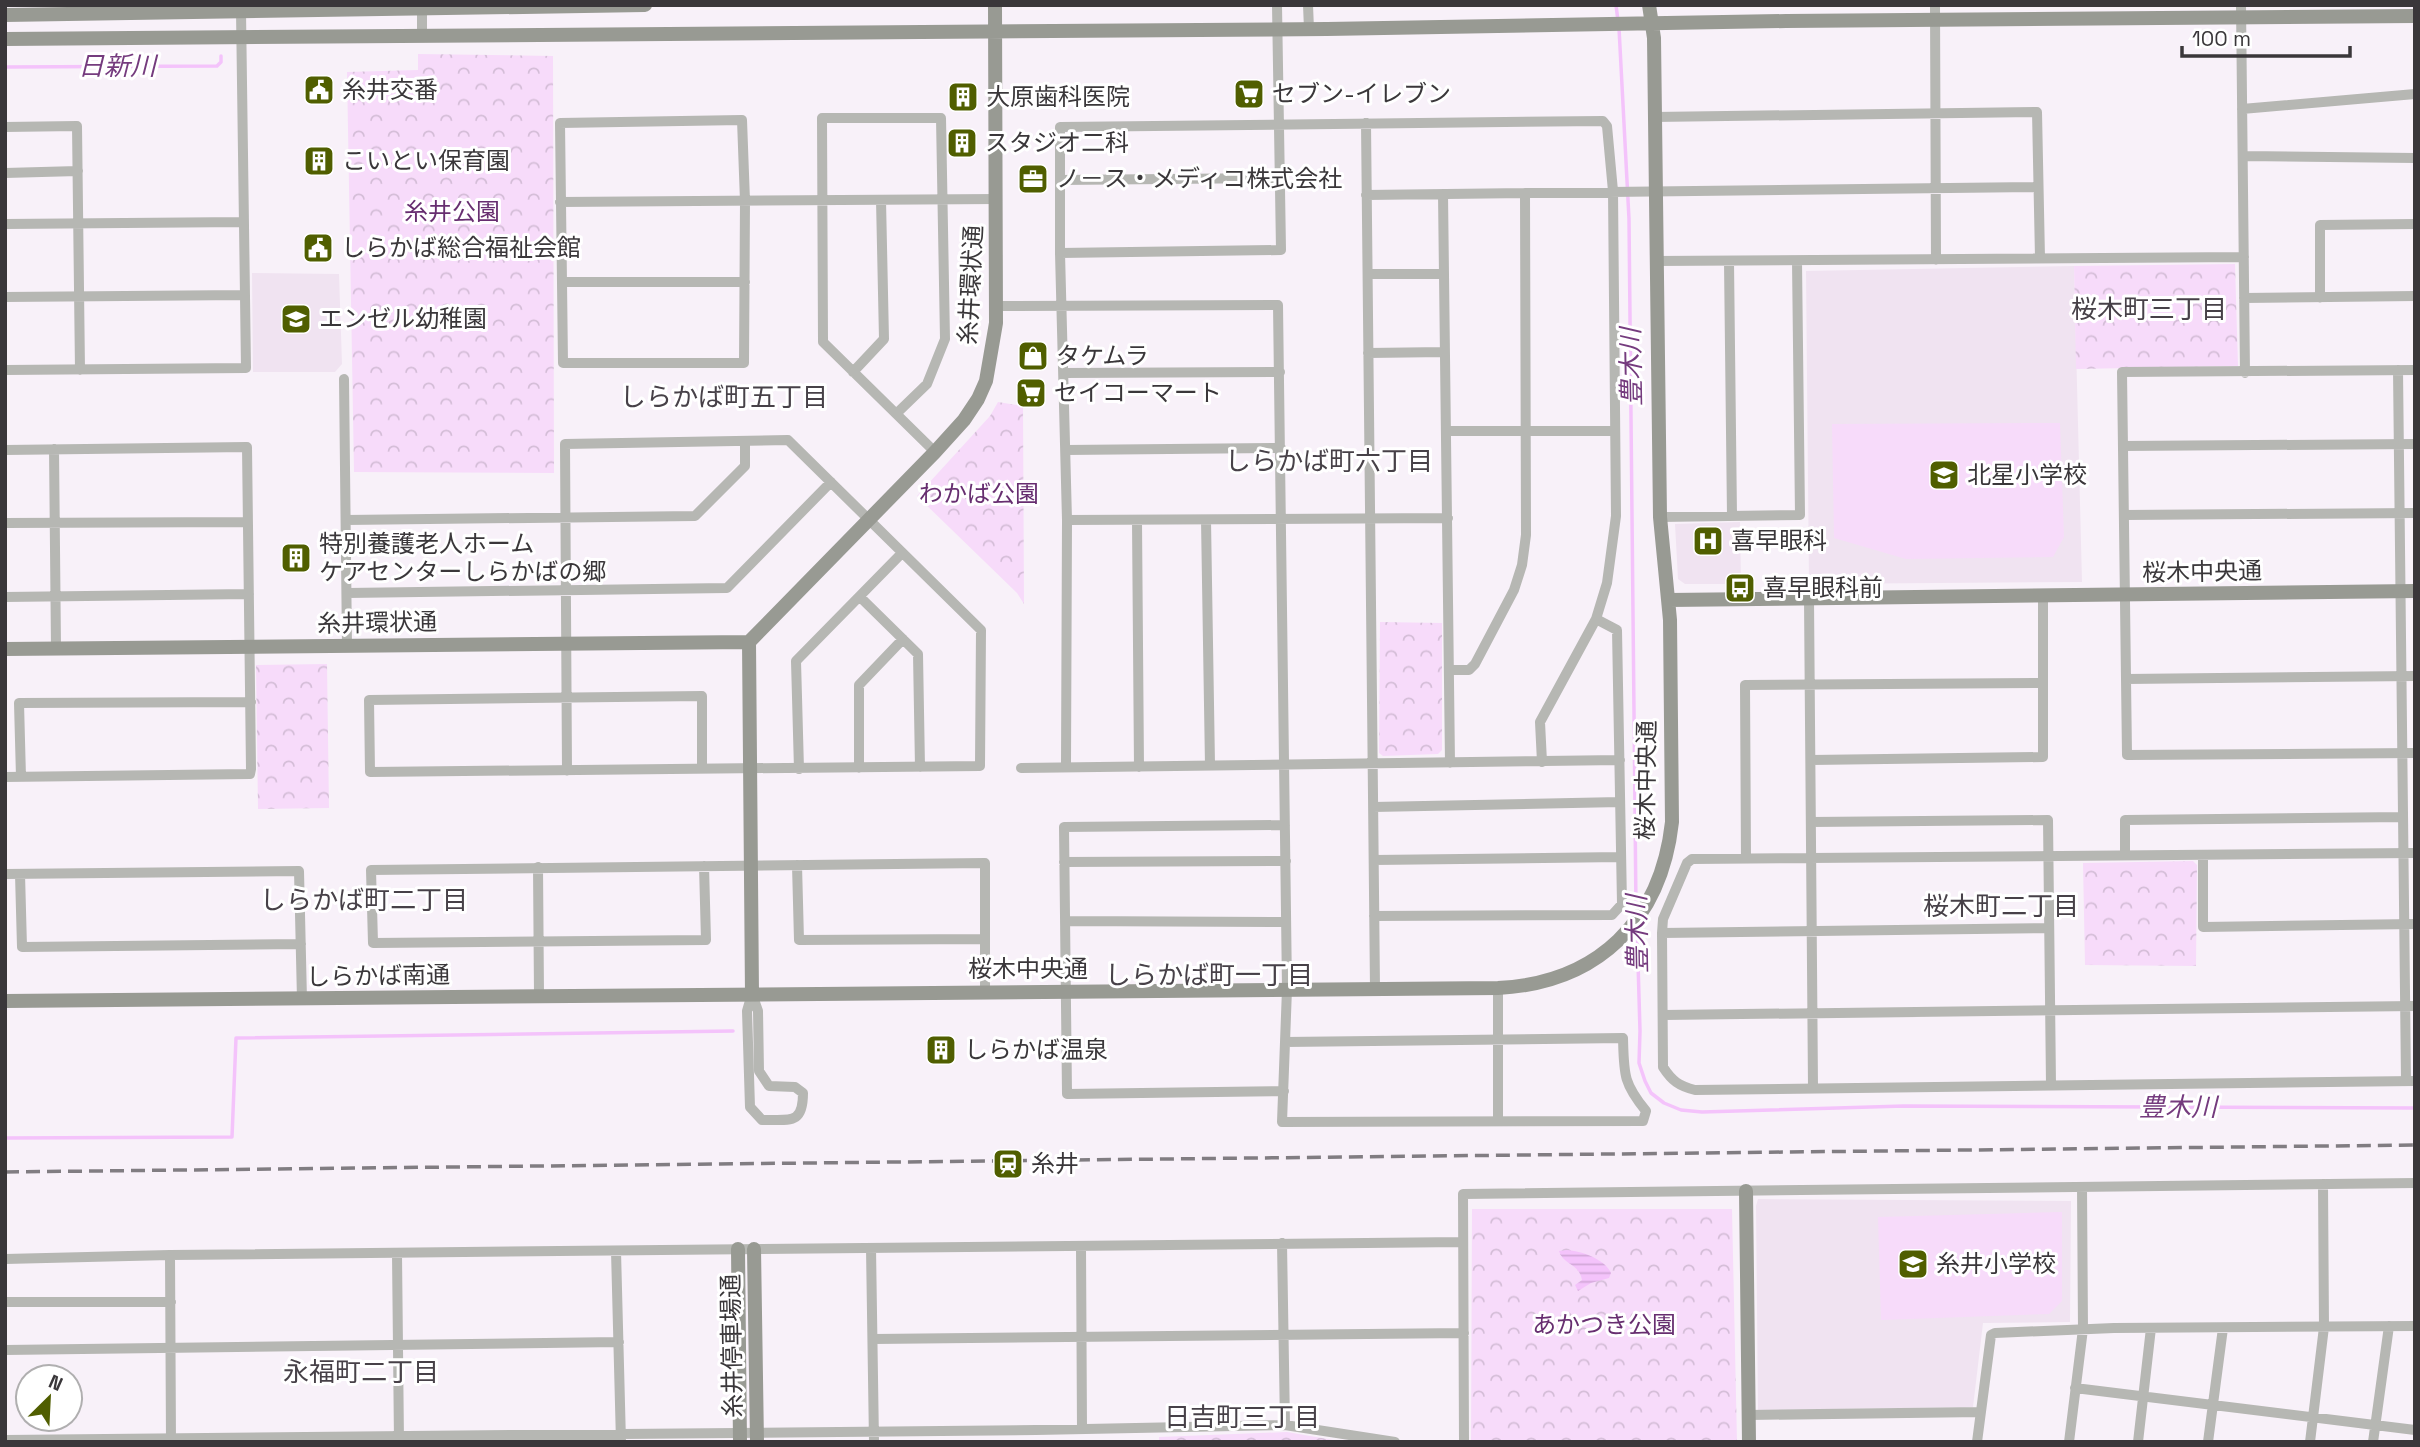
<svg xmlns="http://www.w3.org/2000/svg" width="2420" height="1447" font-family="'Space Grotesk','Noto Sans JP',sans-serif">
  <defs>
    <pattern id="forest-crowns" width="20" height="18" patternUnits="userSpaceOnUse" patternTransform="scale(1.75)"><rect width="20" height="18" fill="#f7dbfa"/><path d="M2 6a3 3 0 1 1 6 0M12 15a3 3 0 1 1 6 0" fill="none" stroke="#d4bdd7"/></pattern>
    <pattern id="water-rules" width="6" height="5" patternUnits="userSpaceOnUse" patternTransform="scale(1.75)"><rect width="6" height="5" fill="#f4c3fb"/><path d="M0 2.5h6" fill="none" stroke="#d2a8d8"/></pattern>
  </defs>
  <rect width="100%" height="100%" fill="#f8f1f9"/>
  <path fill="#f0e3f1" d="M2074,266L2082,582L1809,584L1806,271Z
    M252,273L339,274L342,364L335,372H253Z
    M1740,522L1741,584H1685L1678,579L1675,524Z
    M1758,1199L2071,1201L2070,1322L1983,1323L1973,1407L1758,1410L1756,1206Z"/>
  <path fill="#f7dbfa" d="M2060,423L2064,537L2053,557L1906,559L1834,538L1832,424Z
    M2062,1212V1301L2049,1314L1881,1320L1878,1217Z"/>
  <path fill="url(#forest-crowns)" d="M418,54L553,56L554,473L354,472L347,72L418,70Z
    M2235,264L2238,366L2076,369L2074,266Z
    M998,402L1023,406L1024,604L1017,593L917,496L990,416Z
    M1380,622L1442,623V750L1438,754L1383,756L1379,753Z
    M327,664L329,808L258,809L256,665Z
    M2193,861L2197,865L2196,966L2085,965L2083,863Z
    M1472,1209H1732L1737,1442H1471Z
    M1287,1432L1345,1442H1159V1437Z"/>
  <path fill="url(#water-rules)" d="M1567,1250C1581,1251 1605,1259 1611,1273L1609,1278L1591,1283L1578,1291L1575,1285L1582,1280C1579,1263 1563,1265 1559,1251Z"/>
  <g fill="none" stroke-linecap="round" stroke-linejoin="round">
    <path stroke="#f4c3fb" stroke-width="3.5" d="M1616,5L1618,21
      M1619,28L1629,219L1636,909
      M5,67L217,66L221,62V56
      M1637,927L1640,1031L1639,1063L1645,1081L1651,1093L1664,1103L1681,1110L1702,1112L1904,1106L2415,1108
      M5,1138L232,1137L236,1038L733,1031"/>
    <path stroke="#b6b7b3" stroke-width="10" d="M422,5V35
      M1308,5L1309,29
      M1935,5L1936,260
      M2241,5L2245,373
      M2242,109L2415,94
      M1654,117L2037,112L2040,258
      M742,120L745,201L744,363H563L560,123Z
      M1366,123L1375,988
      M5,127L77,126L80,370
      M2243,156L2415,158
      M5,173L78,171
      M1060,180L1279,178
      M1443,194L1450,763
      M1366,195L2037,187
      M560,202L997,199
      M5,224L244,222
      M1060,253L1281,250L1277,5
      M1656,261L2244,257
      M1729,262L1732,516
      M1368,274H1444
      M563,282H745
      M5,297L245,295
      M2244,298L2415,296
      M2320,298V225L2415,224
      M998,306L1278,305L1287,989L1282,1122L1643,1121L1646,1111C1623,1083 1624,1074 1623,1038L1285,1042
      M1368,353L1445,352
      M5,370L246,368L241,11
      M2398,370L2406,1081
      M2415,370L2122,372L2127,755L2415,753
      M853,372L884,339L881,200
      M1064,373L1280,372
      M344,379L347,646
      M897,413L927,384L945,339L941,118H822L823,342L935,452
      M1446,431H1615
      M2123,446L2415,444
      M54,449L56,648
      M5,450L247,447L251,769L250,774L5,777
      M1066,450L1281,448
      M2124,515L2415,513
      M1660,517L1800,515L1797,261
      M346,520L695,516L745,466V442
      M1067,520L1448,518
      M1206,520L1210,765
      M1137,521L1139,767
      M5,523L248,522
      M347,593L727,588L831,482
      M5,597L249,594
      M860,597L918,654L920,767
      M1809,599L1813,1087
      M1449,670H1469L1475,664L1514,590L1522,565L1526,535L1525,193
      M2126,679L2415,676
      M1811,760L2043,757V597
      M1066,767L1067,520L1060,253V127L1603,121L1607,126L1613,191L1616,516L1607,583L1596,619L1540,722L1542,762
      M859,768V685L903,639
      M1021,768L1620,760
      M799,769L796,661L902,553
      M567,771C566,662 566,553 565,444L788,440L981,630L980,766L370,772L369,700L702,696V769
      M21,777L19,703L251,702
      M1373,807L1620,802
      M1811,822L2048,820L2051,1085
      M2415,853L1692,859L1687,863L1663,919L1662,933L1663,1067C1672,1081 1679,1086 1695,1090L2415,1081
      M2125,855V820L2403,817
      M2203,855V927L2415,924
      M1746,859L1745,685L2043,683
      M1374,860L1621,857
      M1064,862L1286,861
      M797,865L799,940L985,939
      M704,866L706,940L373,943L371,870L985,863V991
      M538,867L539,995
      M5,874L299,871L302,1000
      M20,874L22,947L301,944
      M1374,916L1612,915L1622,904L1617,630L1596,619
      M1065,921L1286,922
      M1662,933L2049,928
      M752,994L758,1011L759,1071L769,1086L795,1087L803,1093C803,1126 789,1119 762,1120L750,1107L747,1011Z
      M1664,1015L2415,1006
      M1284,1091L1067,1094L1064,827L1285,825
      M1498,1121V988
      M1282,1243L1285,1425
      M1081,1246L1082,1428
      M871,1248L874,1442
      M616,1251L621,1442
      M397,1254L399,1442
      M170,1255L171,1442
      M5,1259L170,1255L1462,1242
      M5,1302H171
      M874,1339L1464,1333
      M5,1350L619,1342
      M2075,1388L2415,1430
      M1749,1415L1981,1412
      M5,1440L1036,1430L1285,1425L1395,1442
      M1464,1442L1463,1194L2415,1183
      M1977,1442L1991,1335L1995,1333L2114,1328L2415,1326
      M2069,1442L2083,1329L2082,1187
      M2138,1442L2151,1328
      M2208,1442L2223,1328
      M2310,1442L2324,1327L2323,1184
      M2373,1442L2389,1326"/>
    <path stroke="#989a93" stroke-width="14" d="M5,15L645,5
      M5,39L1327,29L1786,21L2415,16
      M1669,600L2415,591
      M749,642L752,994
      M5,649L749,642L935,452L964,420L978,399L986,381L996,323L995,5
      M5,1001L1498,988C1598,983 1661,921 1672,822L1670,620L1660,517L1654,38L1649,5
      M1746,1191L1749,1442
      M738,1249L740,1442
      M754,1249L757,1442"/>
    <path stroke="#817d82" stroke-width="3.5" stroke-dasharray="14 7" stroke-linecap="butt" d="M5,1172L2415,1145"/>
  </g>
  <defs>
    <g id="civic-square" transform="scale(1.575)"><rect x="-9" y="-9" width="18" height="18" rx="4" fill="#505e00" stroke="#fff"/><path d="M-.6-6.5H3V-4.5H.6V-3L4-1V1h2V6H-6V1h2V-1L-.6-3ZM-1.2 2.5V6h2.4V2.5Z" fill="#fff"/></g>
    <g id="supermarket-square" transform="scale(1.575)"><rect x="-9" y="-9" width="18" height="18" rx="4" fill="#505e00" stroke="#fff"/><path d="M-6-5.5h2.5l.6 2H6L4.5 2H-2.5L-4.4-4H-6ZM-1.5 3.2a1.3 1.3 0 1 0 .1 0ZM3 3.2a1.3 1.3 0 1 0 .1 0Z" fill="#fff"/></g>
    <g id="building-square" transform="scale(1.575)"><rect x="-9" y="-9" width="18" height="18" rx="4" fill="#505e00" stroke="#fff"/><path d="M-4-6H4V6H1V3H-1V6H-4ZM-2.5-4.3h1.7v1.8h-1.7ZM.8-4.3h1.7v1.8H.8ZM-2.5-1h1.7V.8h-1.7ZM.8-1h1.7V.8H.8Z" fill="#fff"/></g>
    <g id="office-square" transform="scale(1.575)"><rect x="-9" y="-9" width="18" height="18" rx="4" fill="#505e00" stroke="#fff"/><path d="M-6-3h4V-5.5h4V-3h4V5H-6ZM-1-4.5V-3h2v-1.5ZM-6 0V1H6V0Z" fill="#fff"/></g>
    <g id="school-square" transform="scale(1.575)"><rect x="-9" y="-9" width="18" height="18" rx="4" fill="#505e00" stroke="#fff"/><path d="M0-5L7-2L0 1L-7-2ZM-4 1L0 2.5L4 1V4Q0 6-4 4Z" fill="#fff"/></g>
    <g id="shop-square" transform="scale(1.575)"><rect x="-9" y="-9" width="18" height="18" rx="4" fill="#505e00" stroke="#fff"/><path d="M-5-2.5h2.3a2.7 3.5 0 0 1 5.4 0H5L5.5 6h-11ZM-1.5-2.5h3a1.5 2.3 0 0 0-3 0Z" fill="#fff"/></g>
    <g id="hospital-square" transform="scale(1.575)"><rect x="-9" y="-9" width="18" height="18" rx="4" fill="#505e00" stroke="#fff"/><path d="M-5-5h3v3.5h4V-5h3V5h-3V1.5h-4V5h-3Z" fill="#fff"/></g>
    <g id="bus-square" transform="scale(1.575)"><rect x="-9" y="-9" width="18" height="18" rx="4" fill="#505e00" stroke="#fff"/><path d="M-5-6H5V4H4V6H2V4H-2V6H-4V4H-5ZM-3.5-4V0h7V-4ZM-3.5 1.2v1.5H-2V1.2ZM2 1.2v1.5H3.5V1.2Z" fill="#fff"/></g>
    <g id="station-square" transform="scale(1.575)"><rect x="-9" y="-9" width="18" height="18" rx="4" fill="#505e00" stroke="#fff"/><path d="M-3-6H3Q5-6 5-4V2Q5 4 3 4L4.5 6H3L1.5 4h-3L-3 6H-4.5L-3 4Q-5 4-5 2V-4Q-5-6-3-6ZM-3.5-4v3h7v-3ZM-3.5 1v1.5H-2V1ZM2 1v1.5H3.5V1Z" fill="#fff"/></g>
  </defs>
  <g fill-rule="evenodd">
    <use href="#civic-square" x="319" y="90"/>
    <use href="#supermarket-square" x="1249" y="94"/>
    <use href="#building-square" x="963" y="97"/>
    <use href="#building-square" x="962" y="143"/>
    <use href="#building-square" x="319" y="161"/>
    <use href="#office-square" x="1033" y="179"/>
    <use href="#civic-square" x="318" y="248"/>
    <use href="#school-square" x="296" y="319"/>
    <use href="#shop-square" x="1033" y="356"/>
    <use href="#supermarket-square" x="1031" y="393"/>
    <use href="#school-square" x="1944" y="475"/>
    <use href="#hospital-square" x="1708" y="541"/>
    <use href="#building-square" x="296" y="558"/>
    <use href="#bus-square" x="1740" y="588"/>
    <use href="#building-square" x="941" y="1050"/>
    <use href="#station-square" x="1008" y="1164"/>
    <use href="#school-square" x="1913" y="1264"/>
  </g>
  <g text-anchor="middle" stroke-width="6" stroke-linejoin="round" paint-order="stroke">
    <g font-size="24" fill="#3a373a" stroke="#fff" text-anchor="start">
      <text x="342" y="98">糸井交番</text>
      <text x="1272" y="102">セブン-イレブン</text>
      <text x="986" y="105">大原歯科医院</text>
      <text x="985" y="151">スタジオ二科</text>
      <text x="342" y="169">こいとい保育園</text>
      <text x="1056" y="187">ノ－ス・メディコ株式会社</text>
      <text x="341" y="256">しらかば総合福祉会館</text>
      <text x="319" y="327">エンゼル幼稚園</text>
      <text x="1056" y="364">タケムラ</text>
      <text x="1054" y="401">セイコーマート</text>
      <text x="1967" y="483">北星小学校</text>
      <text x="1731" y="549">喜早眼科</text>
      <text x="319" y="552">特別養護老人ホーム<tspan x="319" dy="28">ケアセンターしらかばの郷</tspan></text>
      <text x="1763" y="596">喜早眼科前</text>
      <text x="964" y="1058">しらかば温泉</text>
      <text x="1031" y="1172">糸井</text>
      <text x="1936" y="1272">糸井小学校</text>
    </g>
    <g font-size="24" fill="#672e70" stroke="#fff">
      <text x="452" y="220">糸井公園</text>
      <text x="979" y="502">わかば公園</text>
      <text x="1604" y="1333">あかつき公園</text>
    </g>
    <g font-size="24" fill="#3a373a" stroke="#fff">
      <text transform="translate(971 285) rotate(-87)" y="8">糸井環状通</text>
      <text transform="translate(2202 572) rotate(-1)" y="8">桜木中央通</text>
      <text transform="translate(377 623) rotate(-1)" y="8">糸井環状通</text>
      <text transform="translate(1646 780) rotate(-89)" y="8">桜木中央通</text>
      <text x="1028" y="977">桜木中央通</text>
      <text transform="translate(378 976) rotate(-1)" y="8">しらかば南通</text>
      <text transform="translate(732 1346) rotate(-91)" y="8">糸井停車場通</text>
    </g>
    <g font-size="26" font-style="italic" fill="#753b7e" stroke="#fff">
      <text x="117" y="75">日新川</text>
      <text transform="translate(1631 367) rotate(-91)" y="9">豊木川</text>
      <text transform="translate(1637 934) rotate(-91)" y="9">豊木川</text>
      <text x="2178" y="1116">豊木川</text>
    </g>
    <g font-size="26" fill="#474148" stroke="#fff">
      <text x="2149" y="318">桜木町三丁目</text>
      <text x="724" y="406">しらかば町五丁目</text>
      <text x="1329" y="470">しらかば町六丁目</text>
      <text x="364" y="909">しらかば町二丁目</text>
      <text x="2001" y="915">桜木町二丁目</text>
      <text x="1209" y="984">しらかば町一丁目</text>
      <text x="361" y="1381">永福町二丁目</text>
      <text x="1242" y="1426">日吉町三丁目</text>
    </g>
  </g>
  <rect width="2420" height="1447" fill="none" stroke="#3a373a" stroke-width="14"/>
  <g transform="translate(49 1398) rotate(24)"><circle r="33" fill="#ffffff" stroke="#b0afb0" stroke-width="2"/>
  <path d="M0-5L12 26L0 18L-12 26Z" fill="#505e00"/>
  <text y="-10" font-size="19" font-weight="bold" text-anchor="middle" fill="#3a373a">N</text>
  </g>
  <path d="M2182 46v10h168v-10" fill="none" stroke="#3a373a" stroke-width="3.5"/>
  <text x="2192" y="46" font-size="21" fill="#3a373a" stroke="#ffffff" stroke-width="5" paint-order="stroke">100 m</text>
</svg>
